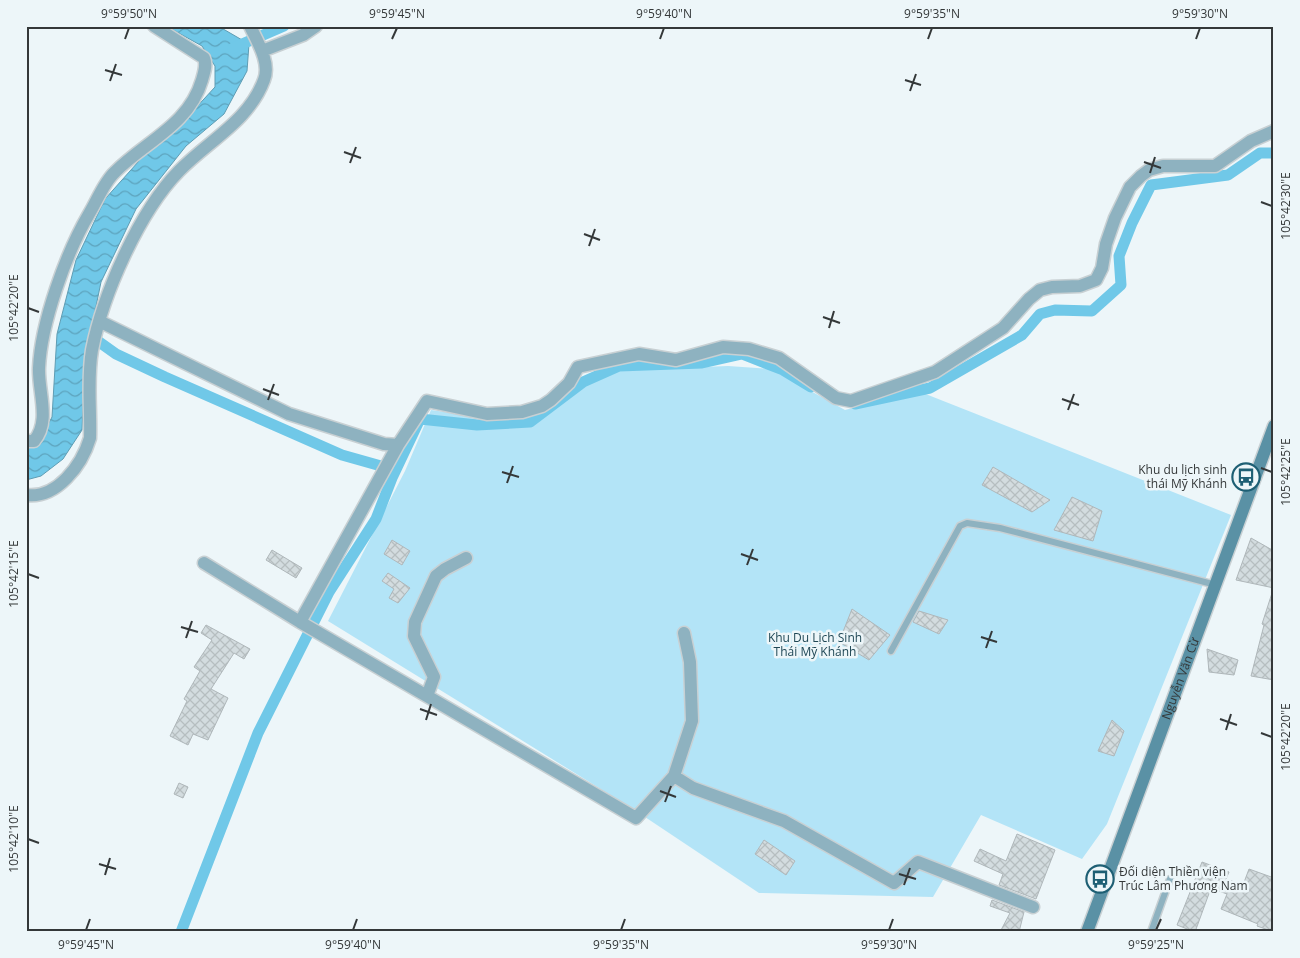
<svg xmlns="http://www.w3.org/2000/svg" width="1300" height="958" font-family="'Open Sans',sans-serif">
  <defs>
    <pattern id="water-waves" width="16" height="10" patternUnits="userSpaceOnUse" patternTransform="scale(1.25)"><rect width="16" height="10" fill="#70c8e8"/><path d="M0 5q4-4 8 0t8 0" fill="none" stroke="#5da3bd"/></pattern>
    <pattern id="building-cross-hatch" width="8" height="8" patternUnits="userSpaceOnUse" patternTransform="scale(1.25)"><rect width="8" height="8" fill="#d3dcdf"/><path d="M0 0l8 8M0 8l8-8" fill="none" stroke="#b6bec0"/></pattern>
  </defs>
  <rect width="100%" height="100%" fill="#edf6f9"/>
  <path fill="#b3e4f7" d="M728,366L771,369L845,410L918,391L1231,515L1107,824L1082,859L981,815L933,897L759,893L630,807L328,621L405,471L431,410L531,425L604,371Z"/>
  <path fill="url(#water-waves)" stroke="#5e9db4" d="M166,26H218L249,44L247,71L224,114L186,146L136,209L101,282L85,360L82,430L63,459L41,476L26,480V448L37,446L52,417L57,334L76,260L105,199L155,143L181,124L215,87V66L202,46Z"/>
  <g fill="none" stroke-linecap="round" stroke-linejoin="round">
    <path stroke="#70c8e8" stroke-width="11" d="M233,48L284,26
      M88,334L116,354L165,377L342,455L381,466L392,478L376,519L329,592L258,733L181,932
      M855,404L930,388L1022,335L1040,314L1055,310L1092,311L1121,285L1119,256L1132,223L1151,185L1228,175L1260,153H1274
      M392,478L420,419L477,425L530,422L583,382L619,366L702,363L742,354L783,370L811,387"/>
  </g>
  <path fill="url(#building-cross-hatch)" stroke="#afb7ba" d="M993,467L1050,500L1032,512L982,485Z
    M1072,497L1102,511L1093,541L1054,530Z
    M1251,538L1274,551V588L1236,580Z
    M392,540L410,551L402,565L384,554Z
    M272,550L302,568L296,578L266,560Z
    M388,573L410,588L398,603L389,598L394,589L382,581Z
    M1272,593H1274V680L1251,676L1264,625L1262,624Z
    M852,609L890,635L869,660L839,642Z
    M919,611L948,620L939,634L913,622Z
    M206,625L250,649L244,659L234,653L211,689L228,698L208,740L193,734L188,745L170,736L187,701L184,699L200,671L194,667L212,640L201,633Z
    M1207,649L1238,660L1234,675L1209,672Z
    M1112,720L1124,731L1114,756L1098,751Z
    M179,783L188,787L183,798L174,794Z
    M1017,834L1055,850L1036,899L999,885L1003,874L974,861L980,849L1006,861Z
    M764,840L795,861L786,875L755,854Z
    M1202,862L1229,872L1226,879L1243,885L1249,869L1274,878V932L1257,926L1258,924L1221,909L1227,894L1211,888L1195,932L1177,925Z
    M992,900L1024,912L1019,932H1000L1010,913L990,906Z"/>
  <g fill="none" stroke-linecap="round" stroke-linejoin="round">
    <g stroke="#c8d0d3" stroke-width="9">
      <path id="lane" d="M891,651L960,526L967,523L1000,528L1216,585
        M1151,932L1170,879"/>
    </g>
    <g stroke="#c8d0d3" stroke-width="15">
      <path id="street" d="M262,51L303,35L316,26
        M101,322L289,414L384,444L398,445L427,401L487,414L522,412L542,406L551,400L569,383L578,367L639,354L676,360L723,347L749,349L779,358L836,398L851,401L935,372L1003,328L1029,299L1040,290L1052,287L1080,286L1096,280L1102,268L1106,244L1115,218L1130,187L1141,176L1149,170L1163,166H1215L1251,141L1274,131
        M26,441H34C51,421 38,392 39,368C41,323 66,253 89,214C97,201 104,182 115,172C146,141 189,125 202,80C204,73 207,65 204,58L154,26
        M26,495C57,499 82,465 90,438C91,409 87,379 92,350C103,294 139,212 179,171C208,141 249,121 264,80C271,63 257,41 250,26
        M204,563L300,622L636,818L674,776L692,721L690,662L684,633
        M300,622L398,445
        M427,696L434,677L414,636L415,622L436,576L445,569L466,558
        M674,776L693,788L784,821L894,883L918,862L1033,907"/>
    </g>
    <g stroke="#c8d0d3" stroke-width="15">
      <g id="secondary">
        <path id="s1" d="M1087,932L1274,426"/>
      </g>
    </g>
    <use href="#lane" stroke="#8eb2c0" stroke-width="6"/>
    <use href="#street" stroke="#8eb2c0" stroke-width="12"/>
    <use href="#secondary" stroke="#5a91a5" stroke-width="12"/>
  </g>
  <path fill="none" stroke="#343839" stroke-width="2" d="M125,39L129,28M392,39L397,28M660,39L664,28M928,39L932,28M1196,39L1200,28M105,70L122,75M905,80L921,85M110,81L116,64M910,91L916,74M344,152L361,158M1144,162L1161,168M350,163L356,147M1150,173L1155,157M1261,202L1272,206M584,234L600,240M589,246L595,229M28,308L39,312M823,317L840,323M829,328L834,311M263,389L279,395M1062,399L1079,405M268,400L274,384M1068,410L1074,394M1261,468L1272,472M502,472L519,477M507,483L513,466M741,554L758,560M747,565L753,549M28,574L39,578M181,627L198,632M981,637L997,642M186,638L192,621M986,648L992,631M420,709L437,715M1220,719L1237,725M426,720L431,704M1226,730L1231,714M1261,733L1272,737M660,791L676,797M665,802L671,786M28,839L39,843M99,864L116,869M899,874L916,879M105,875L110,858M904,885L910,868M86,930L90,919M353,930L357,919M621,930L625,919M889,930L893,919M1156,930L1161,919"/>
  <defs>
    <g id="bus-ring" transform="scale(1.4375)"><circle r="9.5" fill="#edf6f9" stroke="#1e5f74" stroke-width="1.5"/><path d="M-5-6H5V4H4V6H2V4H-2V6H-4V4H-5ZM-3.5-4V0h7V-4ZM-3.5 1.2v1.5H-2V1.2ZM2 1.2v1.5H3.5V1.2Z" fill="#1e5f74"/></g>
  </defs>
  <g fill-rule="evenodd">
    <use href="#bus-ring" x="1246" y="477"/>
    <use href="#bus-ring" x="1100" y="879"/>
  </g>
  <g text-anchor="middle" stroke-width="5" stroke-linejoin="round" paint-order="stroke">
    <g font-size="12" fill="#343839" stroke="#edf6f9" text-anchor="end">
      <text x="1227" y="474">Khu du lịch sinh<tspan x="1227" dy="14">thái Mỹ Khánh</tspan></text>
      <text x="1119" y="876" text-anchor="start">Đối diện Thiền viện<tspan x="1119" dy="14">Trúc Lâm Phương Nam</tspan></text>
    </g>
    <g font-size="12" fill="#1f4755" stroke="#edf6f9">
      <text x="815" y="642">Khu Du Lịch Sinh<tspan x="815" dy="14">Thái Mỹ Khánh</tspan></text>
    </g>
    <g font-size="12" fill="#343839" stroke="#edf6f9">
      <text dy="4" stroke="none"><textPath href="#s1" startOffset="270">Nguyễn Văn Cừ</textPath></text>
    </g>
  </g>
  <rect width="1300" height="958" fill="none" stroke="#edf6f9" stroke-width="55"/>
  <rect x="28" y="28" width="1244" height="902" fill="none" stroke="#343839" stroke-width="2"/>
  <g font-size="12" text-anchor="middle" fill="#343839">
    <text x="129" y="18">9°59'50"N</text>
    <text x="397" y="18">9°59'45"N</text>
    <text x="664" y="18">9°59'40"N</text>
    <text x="932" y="18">9°59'35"N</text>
    <text x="1200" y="18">9°59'30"N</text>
    <text transform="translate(1286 206) rotate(-90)" y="4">105°42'30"E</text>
    <text transform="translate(14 308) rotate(-90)" y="4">105°42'20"E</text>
    <text transform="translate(1286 472) rotate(-90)" y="4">105°42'25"E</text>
    <text transform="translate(14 574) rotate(-90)" y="4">105°42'15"E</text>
    <text transform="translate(1286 737) rotate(-90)" y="4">105°42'20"E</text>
    <text transform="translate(14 839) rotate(-90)" y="4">105°42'10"E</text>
    <text x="86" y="949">9°59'45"N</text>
    <text x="353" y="949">9°59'40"N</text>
    <text x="621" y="949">9°59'35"N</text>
    <text x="889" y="949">9°59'30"N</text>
    <text x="1156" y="949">9°59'25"N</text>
  </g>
</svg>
